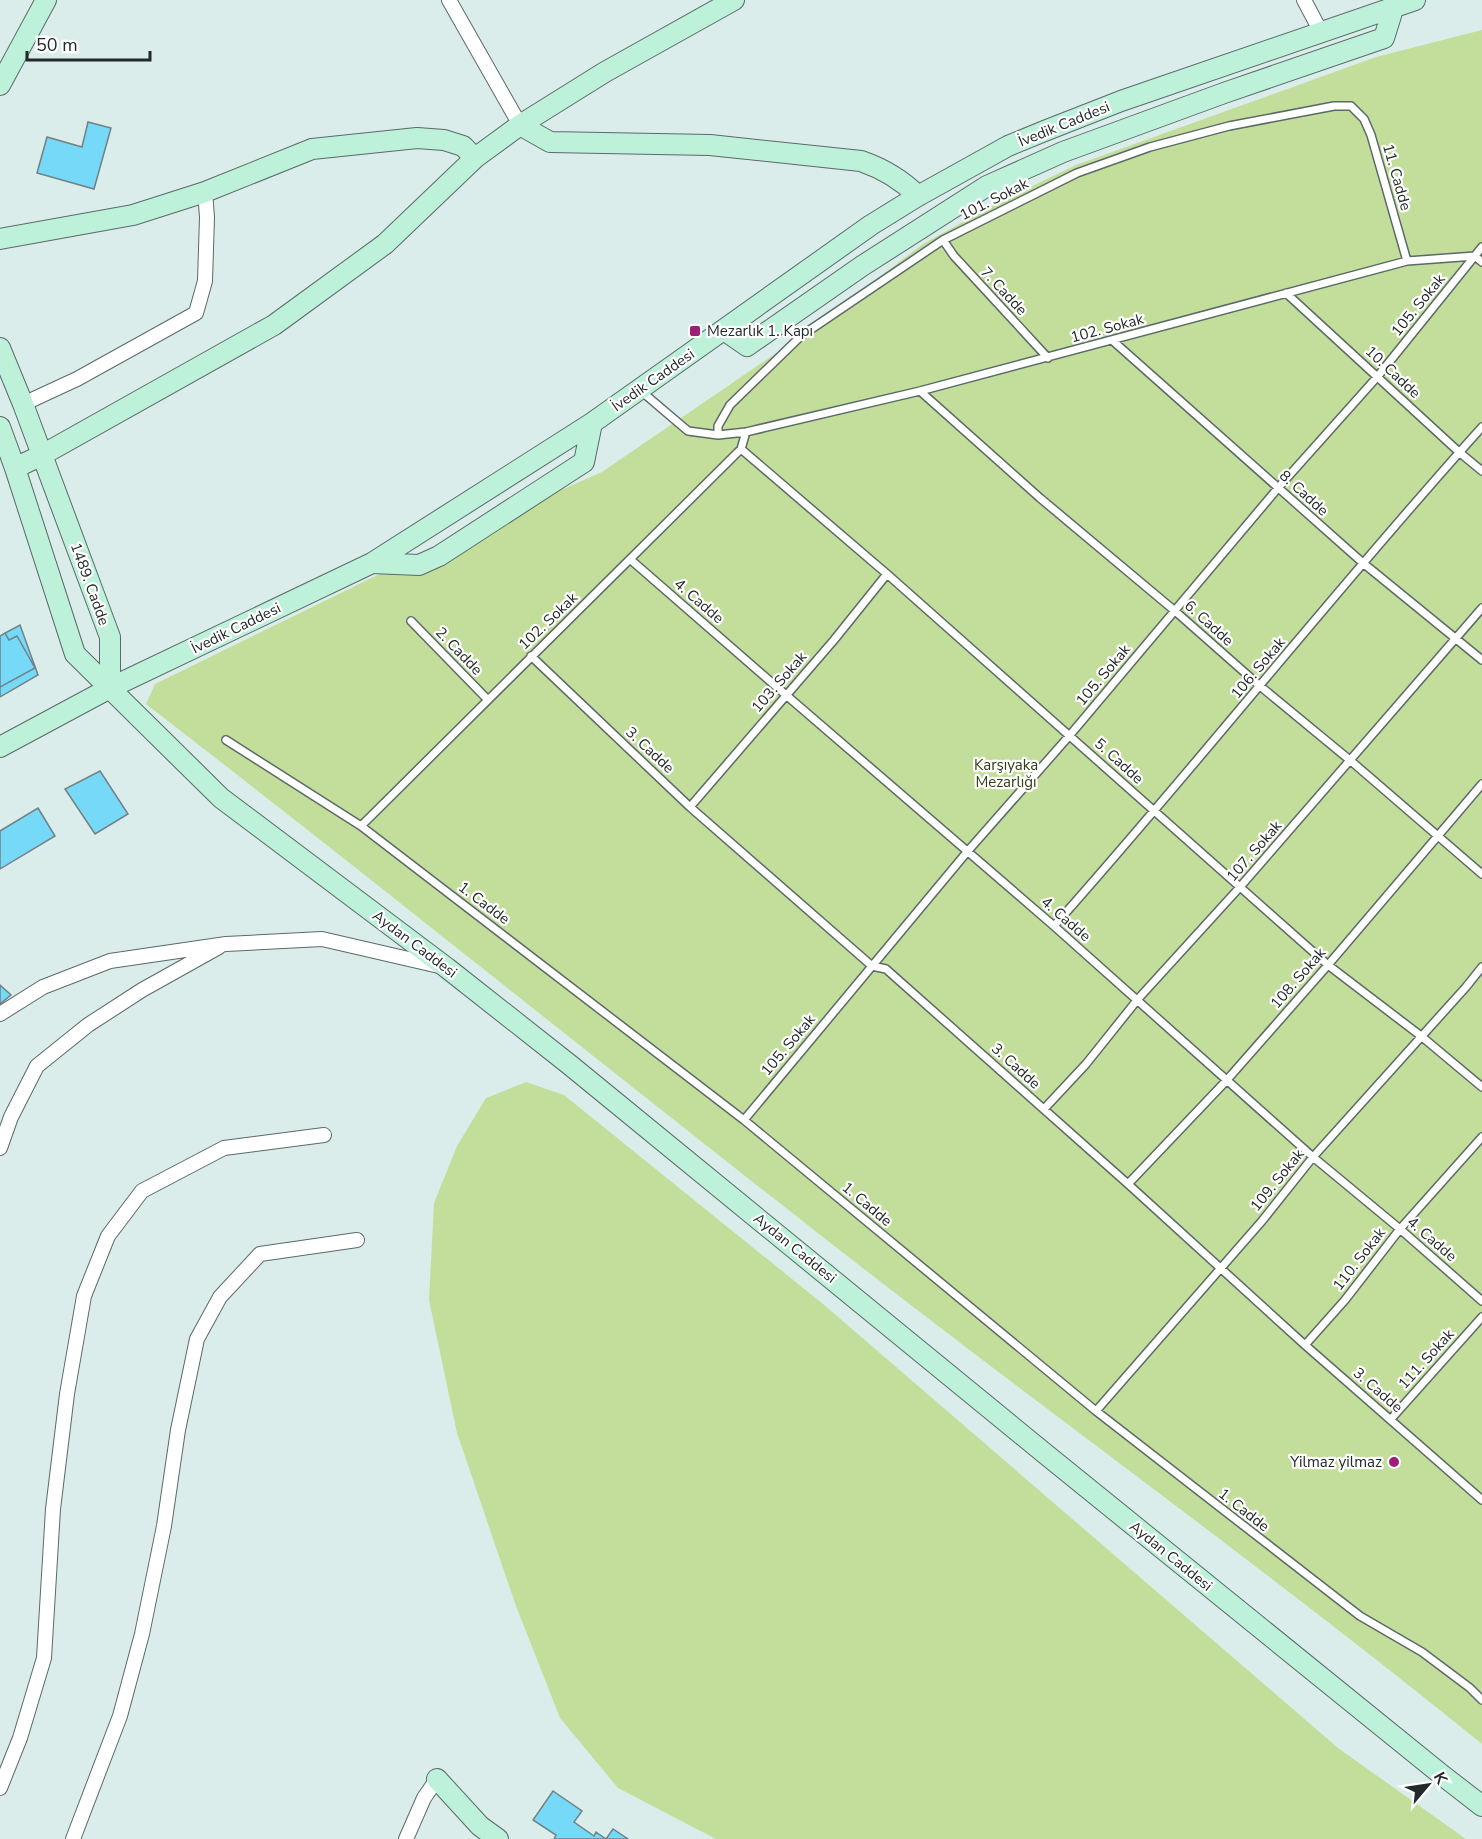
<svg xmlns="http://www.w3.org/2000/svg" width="1482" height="1839" font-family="'Nunito Sans',sans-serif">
  <rect width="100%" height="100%" fill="#dbedeb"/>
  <path fill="#c3de9a" d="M1482,30V1744C1268,1570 1044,1410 828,1241C600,1063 375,881 146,704L155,684L457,536L602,472L801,336L923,244L999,202L1076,165L1376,57Z
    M526,1082L564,1095L823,1304L1338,1748L1466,1839H716L618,1788L560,1718L516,1606L457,1433L429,1300L434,1203L457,1146L486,1098Z"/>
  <path fill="#76d9f7" stroke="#728186" stroke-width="1.5" d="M88,122L111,128L94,189L37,173L47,137L82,147Z
    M20,625L38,675L0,697V687L35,668L17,636L9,640L5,633Z
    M5,633L9,640L17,636L35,668L0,687V636Z
    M100,771L128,814L95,834L65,789Z
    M38,808L55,836L0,869V831Z
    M0,985L11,995L0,1004Z
    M553,1791L582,1811L574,1822L594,1836L596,1832L606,1839L613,1829L628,1839H554L556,1835L533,1820Z"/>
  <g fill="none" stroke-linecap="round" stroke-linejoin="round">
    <g stroke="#5a6a68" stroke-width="10">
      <path id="lane" d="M943,240L954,256L1048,358
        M1286,293L1459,452L1482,471
        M1113,341L1363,563L1482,660
        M641,391L688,431L718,435L746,432L920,391L1407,261L1475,256L1482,262
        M920,391L1040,498L1175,611L1260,686L1351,761L1482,874
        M718,435V426L730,405L801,336L943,240L1077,173L1150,147L1229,126L1334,106H1351L1364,119L1371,135L1407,261
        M741,449L887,574L1328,965L1421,1036L1482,1087
        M631,560L786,695L1054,926L1313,1157L1400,1229L1482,1301
        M411,621L488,700
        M531,656L690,807L872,966L886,969L1128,1184L1305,1345L1482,1500
        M226,740L361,826L744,1120L1096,1411L1360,1616L1422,1652L1470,1688L1482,1700
        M690,807L834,640L887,574
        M361,826L741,449L746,432
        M1054,926C1200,762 1335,590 1482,427
        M1044,1109L1086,1064L1138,999L1240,887L1482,608
        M744,1120L967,852L1070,735L1278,488L1378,376L1482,247
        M1128,1184L1226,1081L1328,965L1482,784
        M1305,1345L1345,1300L1400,1229L1482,1137
        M1096,1411L1262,1221L1313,1157L1466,987L1482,967
        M1391,1419L1482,1317"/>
    </g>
    <g stroke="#5a6a68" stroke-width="16">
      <path id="street" d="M449,0L520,125
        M1304,0L1321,32
        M23,404L77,379L196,313L205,281L207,217L205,192
        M0,1014L43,987L110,961L226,944L322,939L439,966
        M0,1148L11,1117L37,1066L88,1025L142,990L219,947
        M0,1788L20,1738L44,1658L53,1509L67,1394L84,1296L108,1236L142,1191L224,1148L324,1135
        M73,1839L120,1716L142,1634L164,1526L178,1430L197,1339L220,1297L260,1254L357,1240
        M406,1839L424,1798L437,1779"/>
    </g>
    <g stroke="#5a6a68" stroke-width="22">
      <path id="secondary" d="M0,85L46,0
        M520,125L550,142L710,145L861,161C884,169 901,179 918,196
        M0,239L133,215L205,192L312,149L417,138L444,140L463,146L475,158
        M724,330L747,346L862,266L987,186L1063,152L1224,93L1384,38L1394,6
        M0,348L23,404L110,637V688
        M0,427L15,468L75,654L221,798L447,968L570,1065L1043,1452L1442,1775L1482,1806
        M15,468L42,455L274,325L385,244L475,158L520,125L605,72L734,0
        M372,563L419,565L439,556L584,462L592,423
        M0,747L110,688L372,563L592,423L871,225L918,196L1008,146L1047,130L1121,101L1415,0
        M437,1779L480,1826L498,1839"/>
    </g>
    <use href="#lane" stroke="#fff" stroke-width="7"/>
    <use href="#street" stroke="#fff" stroke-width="14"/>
    <use href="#secondary" stroke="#bdf1da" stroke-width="20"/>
  </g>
  <g fill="#9e1f73" stroke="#fff" stroke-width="2">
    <rect x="689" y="325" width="12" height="12" rx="3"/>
    <circle cx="1394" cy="1462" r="6"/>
  </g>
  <g text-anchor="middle" stroke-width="4.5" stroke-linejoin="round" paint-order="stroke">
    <g font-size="15" fill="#222928" stroke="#fff">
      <text transform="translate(1064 124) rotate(-22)" y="5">İvedik Caddesi</text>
      <text transform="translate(1397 177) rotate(74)" y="5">11. Cadde</text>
      <text transform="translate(994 199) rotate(-27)" y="5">101. Sokak</text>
      <text transform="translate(1004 291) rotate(47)" y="5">7. Cadde</text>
      <text transform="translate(1418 305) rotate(-51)" y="5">105. Sokak</text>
      <text transform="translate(1107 328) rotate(-15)" y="5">102. Sokak</text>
      <text transform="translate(1393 372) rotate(43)" y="5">10. Cadde</text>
      <text transform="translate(653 380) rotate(-35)" y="5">İvedik Caddesi</text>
      <text transform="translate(1304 493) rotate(42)" y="5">8. Cadde</text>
      <text transform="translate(90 584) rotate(70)" y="5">1489. Cadde</text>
      <text transform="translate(699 601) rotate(41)" y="5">4. Cadde</text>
      <text transform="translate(548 621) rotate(-44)" y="5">102. Sokak</text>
      <text transform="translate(1209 623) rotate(42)" y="5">6. Cadde</text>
      <text transform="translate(236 628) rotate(-26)" y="5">İvedik Caddesi</text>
      <text transform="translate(459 651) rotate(46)" y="5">2. Cadde</text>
      <text transform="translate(1258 668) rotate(-50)" y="5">106. Sokak</text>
      <text transform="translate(1103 675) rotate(-50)" y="5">105. Sokak</text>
      <text transform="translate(779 682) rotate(-49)" y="5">103. Sokak</text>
      <text transform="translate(650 750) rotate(43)" y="5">3. Cadde</text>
      <text transform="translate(1119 761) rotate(42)" y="5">5. Cadde</text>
      <text transform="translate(1254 851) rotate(-49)" y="5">107. Sokak</text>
      <text transform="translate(484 903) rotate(37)" y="5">1. Cadde</text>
      <text transform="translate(1066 919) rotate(41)" y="5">4. Cadde</text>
      <text transform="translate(415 944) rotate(37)" y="5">Aydan Caddesi</text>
      <text transform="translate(1298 978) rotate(-49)" y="5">108. Sokak</text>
      <text transform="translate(788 1045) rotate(-50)" y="5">105. Sokak</text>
      <text transform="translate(1016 1066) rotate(42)" y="5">3. Cadde</text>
      <text transform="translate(1277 1180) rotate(-51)" y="5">109. Sokak</text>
      <text transform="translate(867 1204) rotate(40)" y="5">1. Cadde</text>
      <text transform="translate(1432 1239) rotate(41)" y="5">4. Cadde</text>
      <text transform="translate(795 1248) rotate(39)" y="5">Aydan Caddesi</text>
      <text transform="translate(1359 1259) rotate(-52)" y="5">110. Sokak</text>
      <text transform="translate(1426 1359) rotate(-48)" y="5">111. Sokak</text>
      <text transform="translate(1378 1390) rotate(41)" y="5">3. Cadde</text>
      <text transform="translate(1244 1510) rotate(38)" y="5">1. Cadde</text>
      <text transform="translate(1171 1556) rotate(39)" y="5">Aydan Caddesi</text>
    </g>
    <g font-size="15" fill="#222928" stroke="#fff" text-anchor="start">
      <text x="707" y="336">Mezarlık 1. Kapı</text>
      <text x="1382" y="1467" text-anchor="end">Yilmaz yilmaz</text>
    </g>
    <g font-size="15" fill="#303e17" stroke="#fff">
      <text x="1006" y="770">Karşıyaka<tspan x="1006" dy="17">Mezarlığı</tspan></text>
    </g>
  </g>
  <g transform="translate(1428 1785) rotate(61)" stroke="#ffffff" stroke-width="4.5" paint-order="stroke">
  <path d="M0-4.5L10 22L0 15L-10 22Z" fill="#222928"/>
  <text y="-9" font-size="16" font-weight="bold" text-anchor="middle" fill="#222928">K</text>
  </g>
  <path d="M27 51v9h123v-9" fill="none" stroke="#222928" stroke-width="3"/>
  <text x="36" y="51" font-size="18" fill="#222928" stroke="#ffffff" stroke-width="4.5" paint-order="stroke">50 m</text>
</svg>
